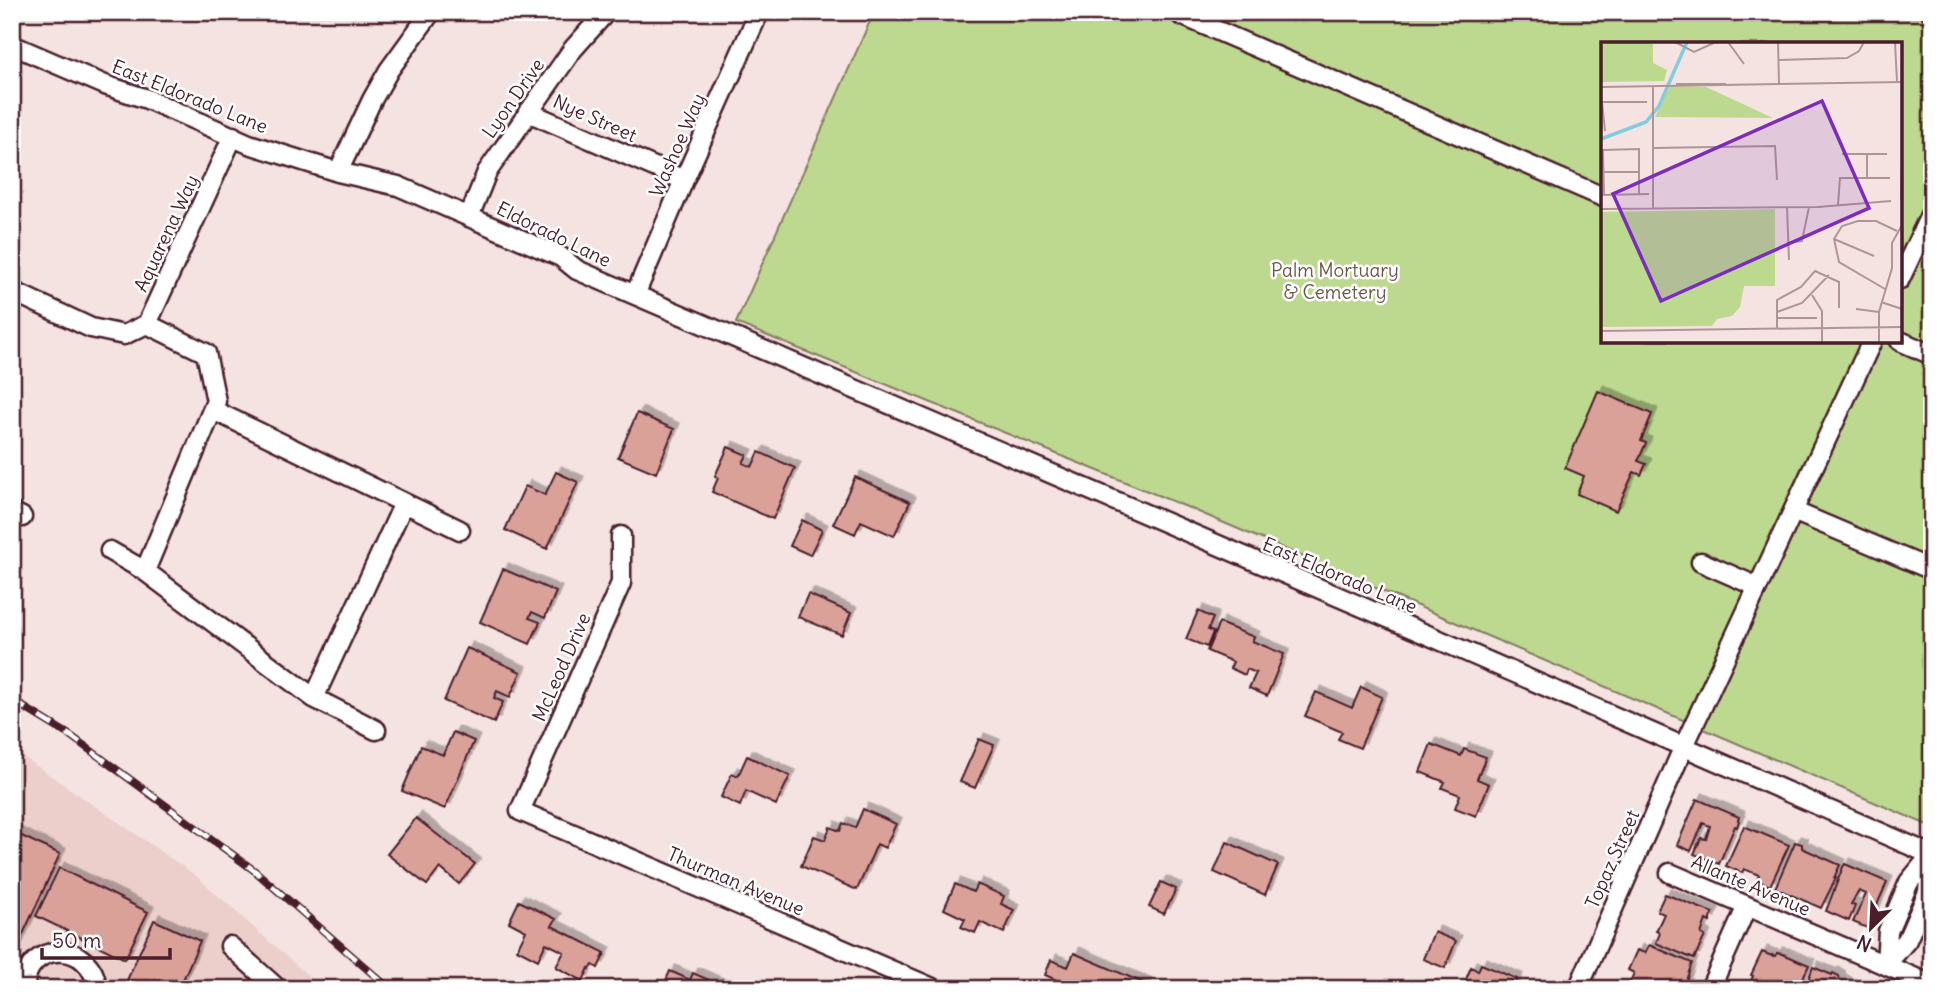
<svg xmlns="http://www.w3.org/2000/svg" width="1944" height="1001" font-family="Delius,sans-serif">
  <defs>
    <filter id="shadow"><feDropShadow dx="5.5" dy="-5.5" stdDeviation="0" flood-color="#0004"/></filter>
  </defs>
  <rect width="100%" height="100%" fill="#f4e3e0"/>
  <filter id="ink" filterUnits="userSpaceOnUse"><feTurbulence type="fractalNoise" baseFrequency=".0143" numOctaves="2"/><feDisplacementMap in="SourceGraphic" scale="14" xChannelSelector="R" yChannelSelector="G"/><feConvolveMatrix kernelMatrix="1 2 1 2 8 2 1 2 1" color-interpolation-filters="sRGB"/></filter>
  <g filter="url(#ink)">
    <path fill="#eccfcb" d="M12,749L195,875L323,989H12Z"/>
    <path fill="#bdd990" stroke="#847c5e" stroke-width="2" fill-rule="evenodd" d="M874,12H1932V827L1194,510L736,323ZM1603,44H1900V341H1603Z"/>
    <path fill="#daa199" stroke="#4a1f2b" stroke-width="2" filter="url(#shadow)" d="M1598,391L1652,414L1641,441L1646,443L1638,461L1646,464L1641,475L1634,472L1616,511L1577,494L1584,476L1565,468Z
      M637,413L674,429L656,473L618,457Z
      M728,447L747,455L743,463L752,467L759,452L795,468L773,519L712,492L718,478L715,476Z
      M556,472L578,482L547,549L505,530L525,486L545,495Z
      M855,477L910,502L894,536L861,521L855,534L833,524Z
      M802,520L822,530L810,555L790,546Z
      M503,569L556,592L545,618L532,612L529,618L540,622L530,644L480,622Z
      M808,594L851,613L842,635L798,617Z
      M1198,611L1213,618L1208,630L1213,632L1207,647L1186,639Z
      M1219,623L1254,637L1252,641L1284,654L1267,696L1249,688L1256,673L1247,669L1245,675L1230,668L1233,662L1207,651Z
      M467,648L521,672L510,697L497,691L494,698L503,702L494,723L444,701Z
      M1361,687L1382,697L1360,748L1338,739L1342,732L1305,716L1316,692L1352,708Z
      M453,732L474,741L445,809L402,791L421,746L443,755Z
      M979,739L994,745L975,788L960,782Z
      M1431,744L1461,756L1464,749L1486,757L1477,779L1489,784L1476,816L1455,808L1460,795L1442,788L1445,782L1420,772Z
      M747,756L790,776L776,805L746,791L740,806L721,797L732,773L738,776Z
      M1697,799L1739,817L1738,820L1739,821L1737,827L1735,826L1719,864L1694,854L1701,838L1706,839L1710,826L1703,823L1691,851L1677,845Z
      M863,809L896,824L885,848L877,844L857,890L801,866L814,836L825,840L830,827L840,831L843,823L855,828Z
      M416,818L475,864L459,884L440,868L427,885L387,854Z
      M1744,826L1789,845L1770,886L1757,880L1759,875L1744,869L1742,873L1726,866Z
      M13,832L60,854L12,958V834Z
      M1227,842L1278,865L1265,895L1214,872Z
      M1795,842L1802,844V848L1840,865L1834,878H1836L1821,908L1775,888Z
      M1845,864L1887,882L1867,928L1853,922L1866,894L1859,891L1851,904L1855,906L1849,921L1826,911L1843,867Z
      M59,868L148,912L125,959L36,916Z
      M1161,882L1176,889L1164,914L1149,907Z
      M955,884L973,892L977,884L1004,896L1001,904L1014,910L1004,933L980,922L975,933L961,927L965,919L944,909Z
      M1665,894L1713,913L1710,922L1706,920L1701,934L1705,936L1694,959L1656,943L1660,933L1656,931L1664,914L1657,911Z
      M519,901L556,919L552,926L605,953L598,968L593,965L590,969L589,968L583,981L556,967L564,952L546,943L538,960L517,949L526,931L509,922Z
      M154,920L200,941L179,989H123Z
      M1434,932L1456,941L1445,968L1423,959Z
      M1649,945L1692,963L1683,989H1627L1634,973L1628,970L1637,950L1645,953Z
      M1762,952L1772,956V955L1776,956L1777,953L1783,954L1809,965L1800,984L1795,982L1793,989H1748L1753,976L1751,975Z
      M1074,953L1146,984L1144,989H1077L1045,975L1051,960L1068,967Z
      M1481,964L1517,979L1513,989H1462L1471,967L1478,971Z
      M1813,967L1832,975L1833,973L1839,976L1840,980L1857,989H1802L1805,988Z
      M670,971L690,980L693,973L725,987L724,989H662Z"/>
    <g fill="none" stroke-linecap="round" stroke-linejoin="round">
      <g stroke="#4a1f2b" stroke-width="23">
        <path id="minor" d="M1180,12L1181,15L1603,197
          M1931,12L1932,13
          M12,45L105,85L147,99L249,144L338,172L398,186L561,257L577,270L1437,639L1932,855
          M528,112L684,180
          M338,172L372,100L389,70L431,12
          M469,217L487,172L573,49L606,12
          M1900,279L1932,211
          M12,291L91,328L124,335L147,324L233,136
          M635,295L684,180L759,12
          M147,324L206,353L216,401L145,571L314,698L376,730
          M1900,341L1932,355
          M213,410L460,530
          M1793,511L1932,570
          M12,512L22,517
          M621,536V583L520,811L935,989
          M110,551L145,571
          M1701,562L1758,587
          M314,698L404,503
          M1670,873L1932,985
          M230,946L278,989
          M1886,965L1888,931L1909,882L1931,855
          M1886,965L1907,940L1928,892L1931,855
          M25,989C23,941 93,938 97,989
          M1578,989L1684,746L1872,341
          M1710,989L1747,906"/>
      </g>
      <use href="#minor" stroke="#fff" stroke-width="18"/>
      <g stroke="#4a1f2b" stroke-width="8">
        <path id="rail" d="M12,700L71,736L255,871L390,989"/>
      </g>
      <use href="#rail" stroke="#fff" stroke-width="5" stroke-dasharray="16" stroke-linecap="butt"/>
    </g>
  </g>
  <g text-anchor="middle" stroke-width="5" stroke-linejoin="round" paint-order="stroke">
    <g font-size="19" fill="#4a1f2b" stroke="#fff">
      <text transform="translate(190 96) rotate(22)" y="7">East Eldorado Lane</text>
      <text transform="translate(513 98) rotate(-55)" y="7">Lyon Drive</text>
      <text transform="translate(595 118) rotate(24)" y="7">Nye Street</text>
      <text transform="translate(677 145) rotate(-66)" y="7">Washoe Way</text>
      <text transform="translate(166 233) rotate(-65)" y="7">Aquarena Way</text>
      <text transform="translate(554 234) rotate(26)" y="7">Eldorado Lane</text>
      <text transform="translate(1340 575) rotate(23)" y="7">East Eldorado Lane</text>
      <text transform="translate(561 667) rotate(-66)" y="7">McLeod Drive</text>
      <text transform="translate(1612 859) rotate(-66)" y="7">Topaz Street</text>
      <text transform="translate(736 881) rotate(23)" y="7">Thurman Avenue</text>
      <text transform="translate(1751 885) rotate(23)" y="7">Allante Avenue</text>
    </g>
    <g font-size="19" fill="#6c5749" stroke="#fff">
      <text x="1335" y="277">Palm Mortuary<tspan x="1335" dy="22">&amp; Cemetery</tspan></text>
    </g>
  </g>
  <g transform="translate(1601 42)">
    <rect width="301" height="301" fill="#f4e3e0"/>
    <path d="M0,0H52V21L66,28L63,39L0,40ZM69,44L105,45L172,76L54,75ZM174,167V244H143L139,265L131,274L116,277L111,284L0,285V170Z" fill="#bdd990"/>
    <path fill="none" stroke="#80cddf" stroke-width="3.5" d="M0,97L45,80L58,64L86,0"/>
    <path fill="none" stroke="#b09598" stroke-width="2" d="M74,0L93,10L115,0M127,0L143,22M177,0L178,42M294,0L296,40M178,18L246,16L258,9L263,0M75,42H125M52,44V167M0,45L301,40M0,60H46M1,60L4,89M52,106L174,104L176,138M241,112H286M266,113V136M3,130H38M0,153L48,152M3,153L2,108L38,107V152M300,158L301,117M237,163L239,136H289M186,165L188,218M0,167L217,165L290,159M233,197L273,214M186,201L201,199L208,165M284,247L238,220L233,197L241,184L257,179H275L296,189M211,253L221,269V301M280,260L301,267M255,267L278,270M176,270L201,261L228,233M176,276H216M176,287V258L200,245L214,229L238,240V266M0,289L301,285M278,301V270L291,226V201L301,183"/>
    <path fill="#7b2cbf" fill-opacity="0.15" stroke="#7b2cbf" stroke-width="3.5" d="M221,59L268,166L60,259L12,152Z"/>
    <rect width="301" height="301" fill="none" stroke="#4a1f2b" stroke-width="3.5"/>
  </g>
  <rect width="1944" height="1001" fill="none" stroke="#fff" stroke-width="42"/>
  <rect x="21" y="21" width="1902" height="959" fill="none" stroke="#4a1f2b" stroke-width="2.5" filter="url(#ink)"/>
  <g transform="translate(1871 928) rotate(204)" stroke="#ffffff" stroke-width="5" paint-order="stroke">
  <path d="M0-5L12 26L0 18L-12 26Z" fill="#4a1f2b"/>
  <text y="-10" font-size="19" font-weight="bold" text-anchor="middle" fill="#4a1f2b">N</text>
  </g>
  <path d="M42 948v10h128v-10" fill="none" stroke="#4a1f2b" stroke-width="3.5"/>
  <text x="52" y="948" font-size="21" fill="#4a1f2b" stroke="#ffffff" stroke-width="5" paint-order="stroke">50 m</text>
</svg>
